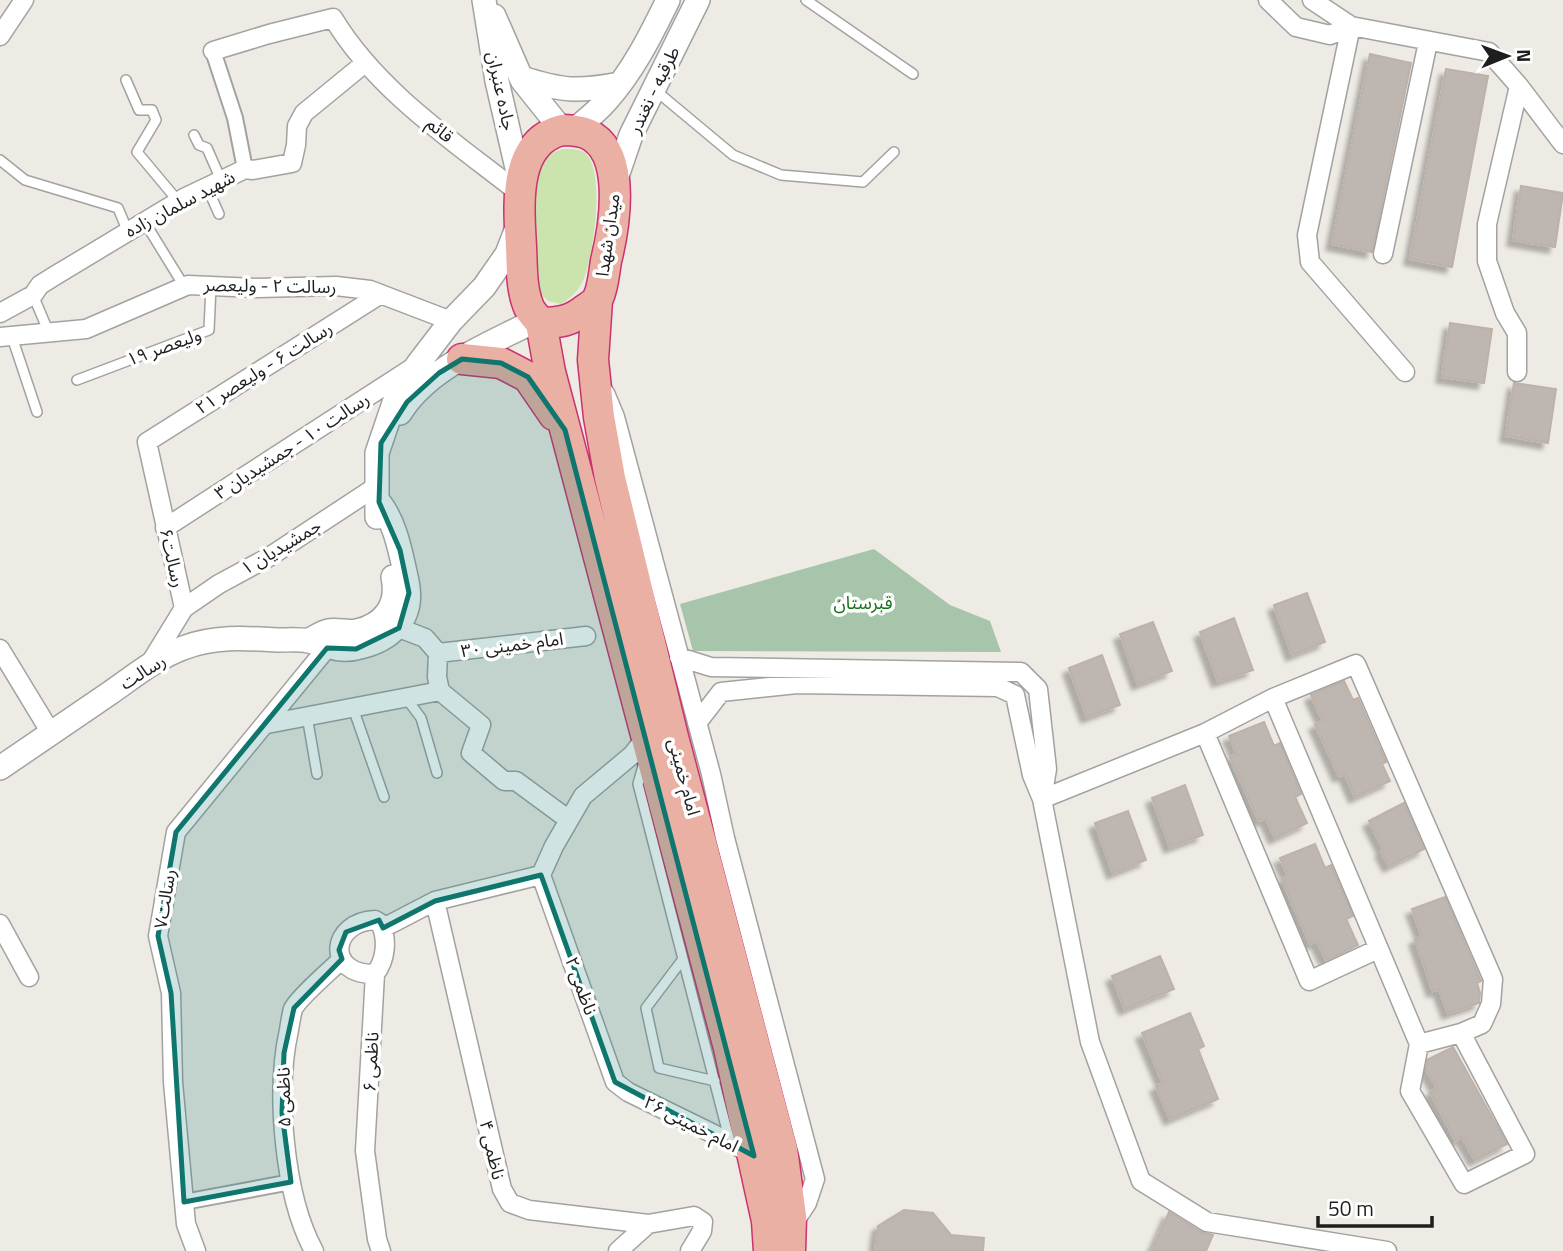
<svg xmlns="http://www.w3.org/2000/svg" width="1563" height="1251" font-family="'Titillium Web','Noto Sans Arabic',sans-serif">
  <defs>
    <filter id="shadow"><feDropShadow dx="-6" dy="6" stdDeviation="2" flood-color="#0004"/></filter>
  </defs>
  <rect width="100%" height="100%" fill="#eeeae4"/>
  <path fill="#cbe4ae" d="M562,149C569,149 577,148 584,152C607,169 593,257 583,281C578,291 571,298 561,304L548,301L539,292C537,263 532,190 541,165C545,155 553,153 562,149Z"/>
  <path fill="#a7c5aa" d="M874,549L950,605L990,621L1001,652L693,651L680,604Z"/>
  <path fill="#beb6b1" stroke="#beb1a8" stroke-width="2" filter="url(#shadow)" d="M1370,54L1411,63L1372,252L1332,244Z
    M1446,69L1488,76L1452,267L1410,259Z
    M1521,186L1563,193L1555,247L1513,240Z
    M1450,323L1492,329L1484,383L1442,377Z
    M1514,383L1556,389L1548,443L1506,436Z
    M1307,593L1325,642L1292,655L1274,605Z
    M1234,618L1253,670L1218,681L1200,632Z
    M1153,622L1172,671L1138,684L1120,634Z
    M1102,655L1120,705L1087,717L1069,668Z
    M1344,681L1353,700L1358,698L1386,762L1382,764L1390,781L1355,797L1345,774L1339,776L1315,724L1323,721L1311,695Z
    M1264,722L1274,746L1280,743L1301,794L1295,797L1307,823L1275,838L1266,818L1259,821L1230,757L1237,754L1229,736Z
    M1185,785L1203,835L1170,847L1152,798Z
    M1404,803L1424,849L1389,866L1381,851L1384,850L1369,821Z
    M1128,811L1146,860L1113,873L1095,823Z
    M1315,844L1325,868L1331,865L1353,916L1346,919L1358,945L1326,960L1317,941L1310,944L1282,879L1288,876L1280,858Z
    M1445,897L1481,981L1477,983L1480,993L1479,1003L1448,1013L1439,989L1433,991L1415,939L1422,936L1412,909Z
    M1160,956L1174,989L1125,1009L1112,976Z
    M1190,1013L1204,1046L1198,1049L1218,1099L1170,1119L1156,1086L1163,1083L1142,1033Z
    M1453,1047L1507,1144L1475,1160L1462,1137L1456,1141L1430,1092L1437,1088L1426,1069L1427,1060Z
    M904,1210L933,1213L951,1235L984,1238L983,1251H875L878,1226Z
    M1169,1212L1201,1232L1213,1235L1206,1251H1152Z"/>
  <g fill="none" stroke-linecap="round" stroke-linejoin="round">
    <g stroke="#a2a2a2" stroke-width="12">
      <path id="service" d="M806,0L913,74
        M126,80L139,110H152L156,120L137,152L178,201
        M655,90L733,155L781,175L863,182L894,152
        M194,135L199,145L207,148L221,180
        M0,160L25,180L118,208L128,232
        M207,187L219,214
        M144,221L184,286
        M33,295L49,333
        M12,337L37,412
        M77,380L209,330L211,286
        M406,698L421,718L437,773
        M353,708L384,797
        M307,716L317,774
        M644,762L638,784L730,1142
        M683,959L646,1008L659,1068L715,1081"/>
    </g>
    <g stroke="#a2a2a2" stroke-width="18">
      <path id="pedestrian" d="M213,51L235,118L245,169
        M184,1202L291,1182"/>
    </g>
    <g stroke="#a2a2a2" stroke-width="21">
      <path id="minor" d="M1268,0L1296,27L1330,35L1351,26
        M1312,0L1351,26L1489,52L1519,86L1563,144
        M1351,26L1307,235L1310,262L1405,372
        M0,36L24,0
        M213,51L269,34L333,18C377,91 453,141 519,193
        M1383,254L1428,42
        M0,313L33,295L40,285L56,275L184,198L245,169L253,170L292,163L296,145L297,126L304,113L365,63
        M0,337L86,329L188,285L258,288L336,286L370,290L451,321
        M1517,372V333L1505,313L1487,261V224L1519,86
        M605,393L615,417L711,774L725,838L815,1179L807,1203L793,1224
        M165,528L415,366
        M184,608L219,584L269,557L377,486
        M399,628L425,638L438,653L437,677L440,691L481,725L471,753L504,781H516L569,820
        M0,649L51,733
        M438,653L586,636
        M679,657L711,667L1021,672L1038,689L1047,769L1042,799
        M149,665L184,608L147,442L381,294
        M697,723L721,692L797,684L998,687L1015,695L1032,775L1042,799L1090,1042L1141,1181L1207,1222L1387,1251
        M267,724L440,691
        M1205,733L1309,981L1378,949
        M1042,799L1205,733L1273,698L1356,664L1493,979L1491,1004L1482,1024L1461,1033L1419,1044L1273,698
        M541,875L615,1082L628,1092L730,1142L754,1156
        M541,875L554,846L583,796L632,755L647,736
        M435,901L502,1189L510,1203L529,1210L648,1224L694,1216L703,1222L702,1231L690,1251
        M375,920L380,923C388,939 386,960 375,974C325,975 330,922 375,920Z
        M0,924L29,977
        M383,928L435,901L541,875
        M375,974L365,1151L377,1239L381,1251
        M1419,1044L1410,1091L1464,1184L1525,1154L1461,1033
        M196,1251L186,1224L173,1082L171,993L158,936L176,832L327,648
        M314,1251C284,1196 275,1092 289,1030C290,1024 291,1016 293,1009C299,997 331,970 342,959
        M618,1251L648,1224"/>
    </g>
    <g stroke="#a2a2a2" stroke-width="26">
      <path id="tertiary" d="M484,0L497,81L520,181
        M494,16L522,80L562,130
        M522,78C562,91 578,92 620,84
        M574,130C585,121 598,111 607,100C633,71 651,35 668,0
        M615,182L631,135L698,0
        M400,413C429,366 491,344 538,319
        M377,517V453L395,400L418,364L451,321L484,287L507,254L517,228
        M308,641C314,638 322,632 328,631C337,629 348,633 357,631C384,625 399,605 393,577
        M0,768C37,743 73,718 110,693C133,677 156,658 183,648C213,636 245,638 278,640C288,640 300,639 309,641C325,645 339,652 356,648C391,641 415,619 407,581C401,555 396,523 379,502"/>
    </g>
    <g stroke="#ca336f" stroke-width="33">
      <path id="trunk" d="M562,130C572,130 585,131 593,137C626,159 614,229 606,261C604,273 603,288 598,298C596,303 590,306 586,309C571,321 559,323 541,323C536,317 530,312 528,305C521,287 522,266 521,247C519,207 512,142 562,130Z
        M597,300L593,360L599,417L610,478L673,737L782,1149L791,1216L790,1251
        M541,323L550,372L729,1048L767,1221L769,1251
        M462,359L501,363L528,377L554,415"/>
    </g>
    <use href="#service" stroke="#fff" stroke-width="9"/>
    <use href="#pedestrian" stroke="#fff" stroke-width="14"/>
    <use href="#minor" stroke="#fff" stroke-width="18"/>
    <use href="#tertiary" stroke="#fff" stroke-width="23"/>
    <use href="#trunk" stroke="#eab0a4" stroke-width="30"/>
  </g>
  <path fill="#0f766e" fill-opacity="0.2" stroke="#0f766e" stroke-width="5" stroke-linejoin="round" d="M462,359L501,363L528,377L565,430L754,1156L615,1082L541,875L435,901L383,928L379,920L346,932L339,950L342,959L294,1008L284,1053L282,1113L291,1182L184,1202L171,993L158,936L176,832L327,648L356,649L399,628L409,593L400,550L379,502L381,443L407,402L439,373Z"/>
  <g text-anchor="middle" stroke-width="7" stroke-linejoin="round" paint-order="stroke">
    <g font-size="18" fill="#1e1e1e" stroke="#fff">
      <text transform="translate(654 90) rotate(-64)" y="6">طرقبه - نغندر</text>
      <text transform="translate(501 91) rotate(78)" y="6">جاده عنبران</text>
      <text transform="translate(440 130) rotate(40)" y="6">قائم</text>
      <text transform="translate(180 204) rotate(-28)" y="6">شهید سلمان زاده</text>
      <text transform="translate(608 235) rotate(-82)" y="6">میدان شهدا</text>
      <text transform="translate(270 286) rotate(1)" y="6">رسالت ۲ - ولیعصر</text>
      <text transform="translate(164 347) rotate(-20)" y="6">ولیعصر ۱۹</text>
      <text transform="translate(264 368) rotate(-32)" y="6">رسالت ۶ - ولیعصر ۲۱</text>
      <text transform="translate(292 446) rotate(-33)" y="6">رسالت ۱۰ - جمشیدیان ۳</text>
      <text transform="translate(281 547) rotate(-31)" y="6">جمشیدیان ۱</text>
      <text transform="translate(172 558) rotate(77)" y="6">رسالت۶</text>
      <text transform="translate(512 645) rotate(-7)" y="6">امام خمینی ۳۰</text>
      <text transform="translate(143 672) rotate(-32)" y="6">رسالت</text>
      <text transform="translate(684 777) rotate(75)" y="6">امام خمینی</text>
      <text transform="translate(165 899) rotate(-81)" y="6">رسالت۷</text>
      <text transform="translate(581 986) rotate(70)" y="6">ناظمی ۲</text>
      <text transform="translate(371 1062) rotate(-87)" y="6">ناظمی ۶</text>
      <text transform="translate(284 1097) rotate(-91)" y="6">ناظمی ۵</text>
      <text transform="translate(691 1124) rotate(27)" y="6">امام خمینی ۲۶</text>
      <text transform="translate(492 1150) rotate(77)" y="6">ناظمی ۴</text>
    </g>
    <g font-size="18" fill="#157218" stroke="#fff">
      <text x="863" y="609">قبرستان</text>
    </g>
  </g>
  <g transform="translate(1507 56) rotate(89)" stroke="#ffffff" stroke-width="5" paint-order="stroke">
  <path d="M0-5L12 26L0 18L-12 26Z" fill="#1e1e1e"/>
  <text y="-10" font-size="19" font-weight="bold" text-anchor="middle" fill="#1e1e1e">N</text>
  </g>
  <path d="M1318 1216v10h114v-10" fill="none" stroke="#1e1e1e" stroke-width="3.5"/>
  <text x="1328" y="1216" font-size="21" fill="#1e1e1e" stroke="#ffffff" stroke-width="5" paint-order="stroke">50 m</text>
</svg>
